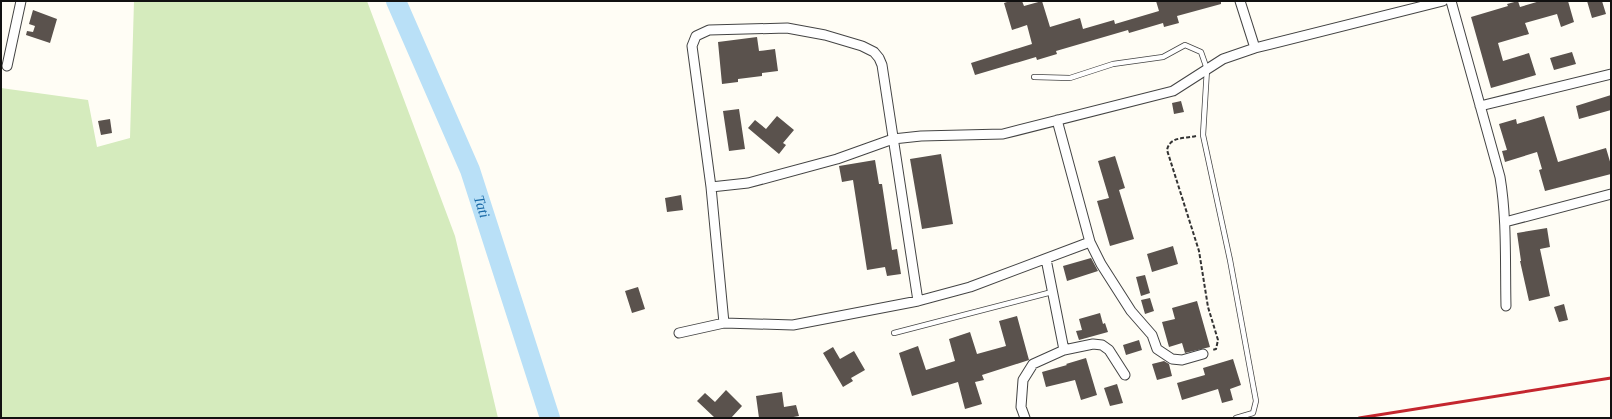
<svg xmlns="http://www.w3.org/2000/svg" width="1612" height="419" font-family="'Times New Roman',serif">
  <rect width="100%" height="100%" fill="#fffdf5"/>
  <path fill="#d5ebbd" d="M134,1H367L455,236L498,418H1V88L88,100L97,147L130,138Z"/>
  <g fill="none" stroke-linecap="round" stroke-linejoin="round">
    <path stroke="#b9e0f7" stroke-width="20" id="s1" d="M396,1L470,170L550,418"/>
  </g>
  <path fill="#5a524d" d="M1010,1H1022L1024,6L1042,1L1050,27L1080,18L1083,29L1114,20L1115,24L1159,11L1156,1H1221V4L1177,16L1179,23L1164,27L1163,23L1129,33L1128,30L1056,51L1057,54L1037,60L1036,57L975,75L971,63L1032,44L1027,25L1012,30L1004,3Z
    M1518,1L1520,7L1540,1H1568L1574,22L1561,27L1557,14L1525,23L1529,34L1498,43L1503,61L1529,53L1536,75L1491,88L1471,17L1508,6L1507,4Z
    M1587,1H1602L1606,14L1592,18Z
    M33,10L57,19L50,43L26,35L27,31L33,32L35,26L29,24Z
    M757,37L759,51L775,49L778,71L762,73V76L738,79V82L722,84L718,42Z
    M1572,52L1576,64L1554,70L1550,58Z
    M1611,95V110L1579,119L1576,106Z
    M1181,101L1184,112L1174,114L1172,103Z
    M739,109L745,149L729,151L723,111Z
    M777,116L794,130L783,143L786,145L779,154L748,128L755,120L766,129Z
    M1544,116L1558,162L1606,148L1611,165V174L1545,191L1539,170L1542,169L1537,152L1505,162L1502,151L1507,150L1499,124L1516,119L1517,124Z
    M110,119L112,133L101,135L98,121Z
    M941,154L953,224L922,229L910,159Z
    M1115,156L1125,188L1119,190L1134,239L1110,246L1097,201L1109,198L1098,161Z
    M875,160L879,184H882L892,250L897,249L901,274L887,276L885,267L867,270L853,180L842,182L839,166Z
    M681,195L683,210L667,212L665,198Z
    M1547,228L1550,247L1540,249L1550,296L1529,301L1520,261H1521L1517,233Z
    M1173,246L1178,264L1152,272L1147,254Z
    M1091,258L1098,271L1067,281L1063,266Z
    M1145,275L1150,293L1141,296L1136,277Z
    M638,287L645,309L632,313L625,291Z
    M1150,298L1154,311L1145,314L1141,300Z
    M1197,301L1210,347L1185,353L1182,343L1169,347L1162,322L1175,319L1172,308Z
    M1564,304L1568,320L1559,322L1554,307Z
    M1100,313L1103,324L1105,323L1108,332L1079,340L1076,331L1082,330L1079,319Z
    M1017,316L1029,360L982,375L984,380L975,382L982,404L965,409L958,382L912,396L899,353L918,346L926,370L955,361L949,339L970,332L977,354L1006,346L999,321Z
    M1139,340L1142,350L1126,355L1123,345Z
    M833,347L840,359L854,351L865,370L851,378L853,381L843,387L823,353Z
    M1086,358L1097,395L1081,400L1075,380L1046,387L1042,372L1067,365L1066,364Z
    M1233,359L1241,385L1230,389L1233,400L1222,403L1218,389L1182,400L1177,383L1205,375L1203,368Z
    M1164,361L1169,364L1172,376L1157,380L1152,364Z
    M1117,384L1123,403L1110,406L1104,388Z
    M726,390L742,406L731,418H715L697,401L705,393L715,402Z
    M782,392L784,407L796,405L799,416L788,418H759L756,396Z"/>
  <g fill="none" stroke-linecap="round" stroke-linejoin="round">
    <g stroke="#444" stroke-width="6">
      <path id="lane" d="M1034,77L1070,78L1113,64L1163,57L1185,45L1201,52L1207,69L1203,135L1230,260L1256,401L1253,413L1236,418
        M894,333L1052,292"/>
    </g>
    <g stroke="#444" stroke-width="11">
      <path id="street" d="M1240,1L1255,48
        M1451,1L1500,177C1507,219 1505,263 1506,306
        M7,66L21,1
        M1480,106L1611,74
        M1057,120L1090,242L1101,264L1131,311L1152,335L1157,349L1172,359L1182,360L1203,354
        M711,187L748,183L837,159L893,139L921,136L1003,134L1173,91L1223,59L1255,48L1443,1
        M1505,222L1611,194
        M1046,259L1064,350
        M724,323L711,187L692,46L696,36L709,30L787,28L825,35L862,46L874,52L879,58L882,65L918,301
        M679,333L724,323L793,325L918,301L970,287L1090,242
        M1025,418L1021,407L1023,380L1033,364L1064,350L1093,344L1102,345L1109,350L1125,375"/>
    </g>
    <path stroke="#333" stroke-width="2" stroke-dasharray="4 2" stroke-linecap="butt" d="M1196,136C1184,139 1170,136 1167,150L1199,251L1208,307L1218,340L1216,349L1212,350"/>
    <use href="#lane" stroke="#fff" stroke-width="4.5"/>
    <use href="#street" stroke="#fff" stroke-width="9"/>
    <path stroke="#c4262e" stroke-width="3" d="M1359,418L1611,378"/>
  </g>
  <g text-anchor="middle" stroke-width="4" stroke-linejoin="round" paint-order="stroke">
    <g font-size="15" font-style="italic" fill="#1768a6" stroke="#fff">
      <text dy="5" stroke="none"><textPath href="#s1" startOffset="223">Tati</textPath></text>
    </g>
  </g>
  <rect width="1612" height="419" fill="none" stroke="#111111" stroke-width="4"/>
</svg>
